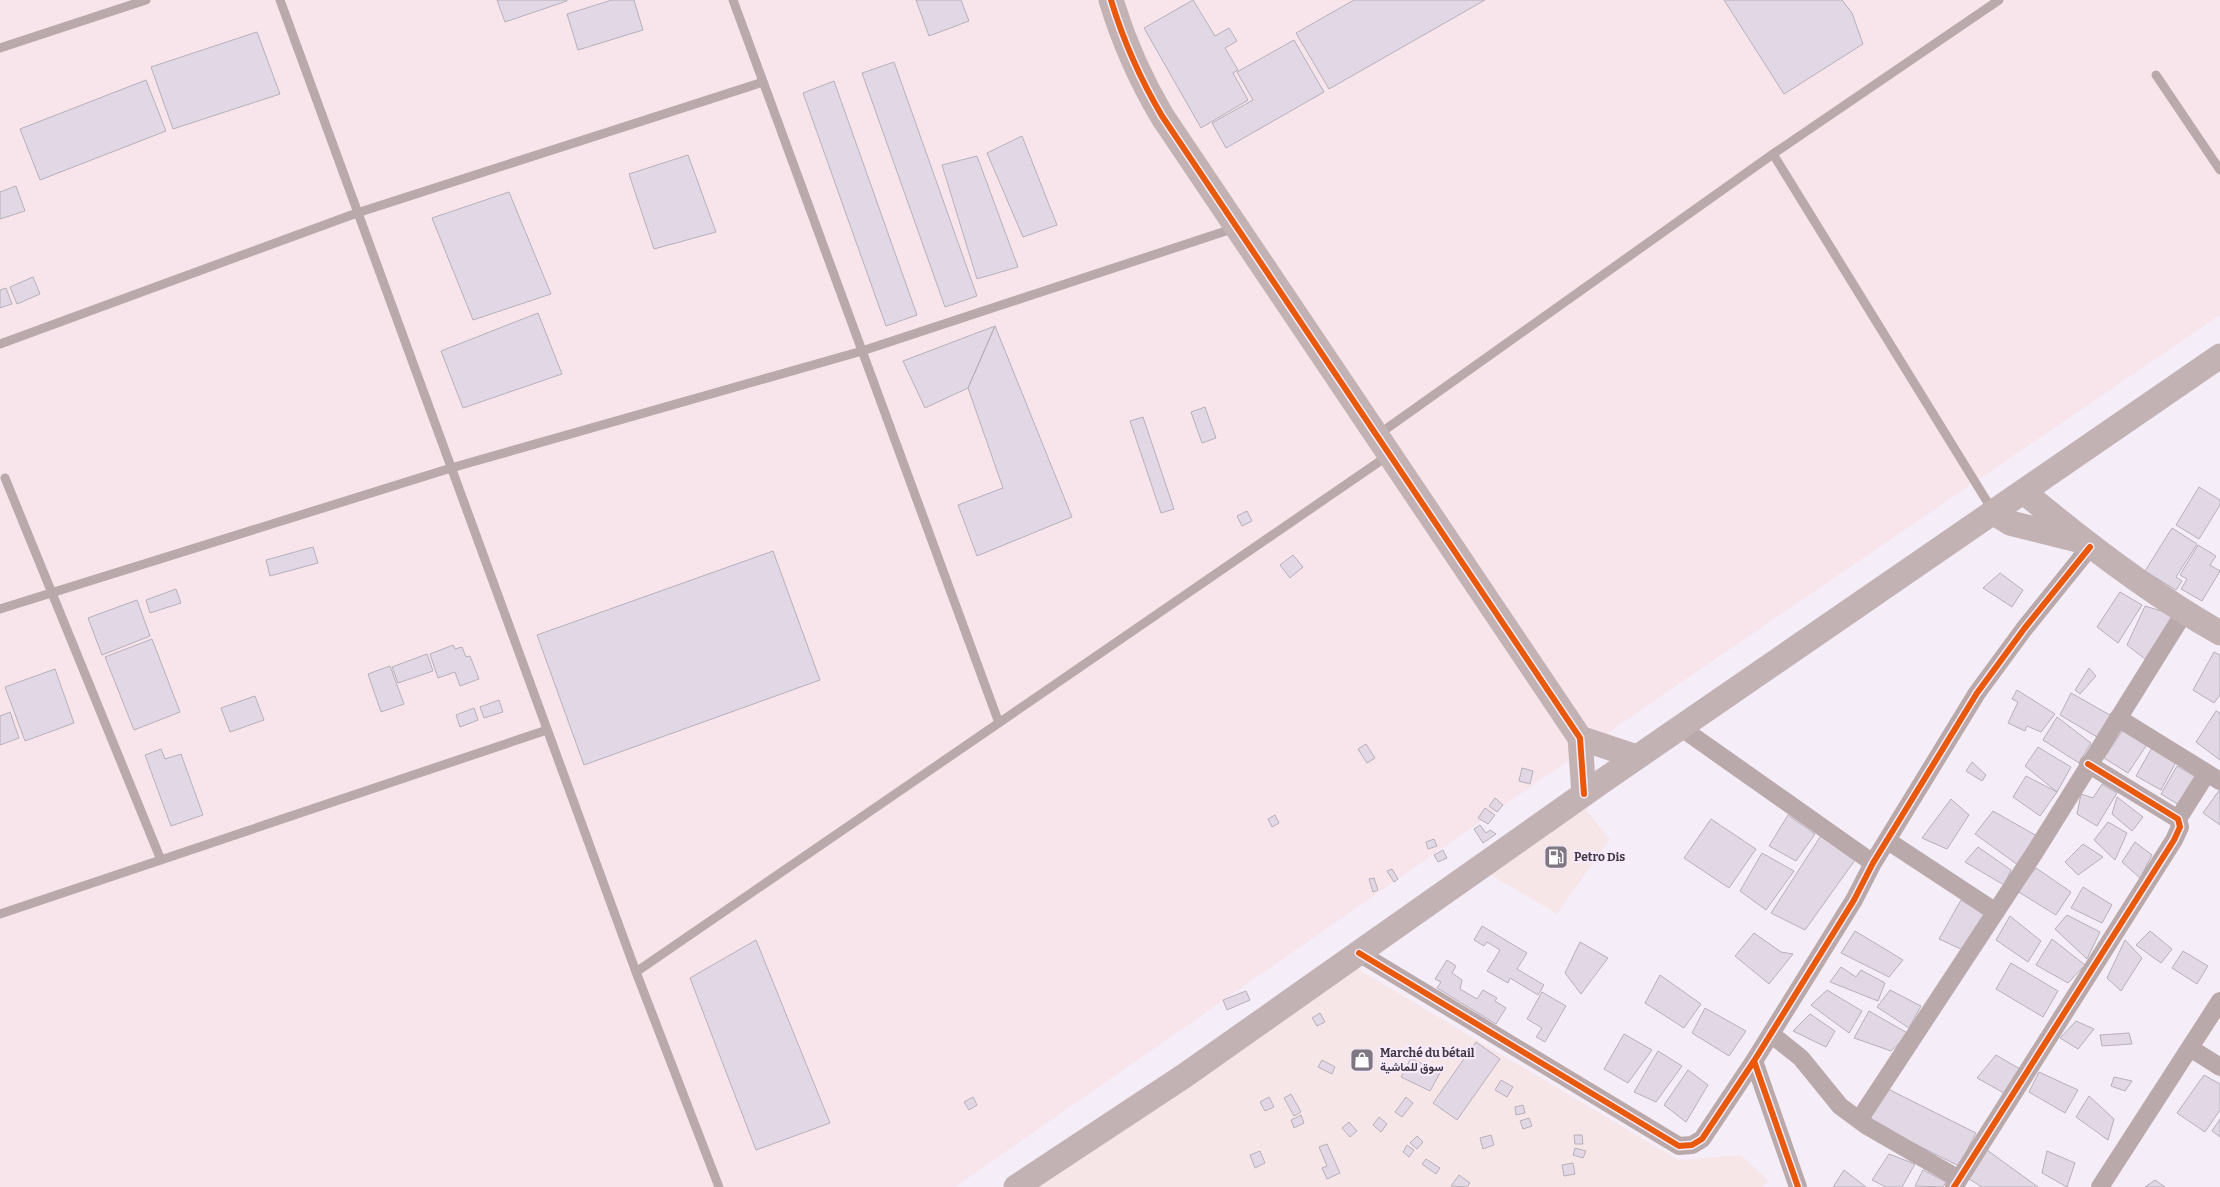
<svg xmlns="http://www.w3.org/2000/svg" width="2220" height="1187" font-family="Bitter,Vazirmatn,serif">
  <rect width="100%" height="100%" fill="#f5eef8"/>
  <path fill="#f7e6e8" d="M1584,808L1610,839L1557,914L1489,874Z
    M1353,966L1678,1160L1741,1155L1769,1181L1762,1187H1024Z"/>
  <path fill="#f7e5eb" d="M0,0H2220V315L1667,692L955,1187H0Z"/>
  <path fill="#e1d7e5" stroke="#b7b0ba" d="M497,0H567V1L505,22Z
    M612,0H634L643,30L578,50L567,14Z
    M916,0H961L969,21L929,36Z
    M1193,0L1215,36L1229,28L1237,41L1225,48L1238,70L1233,73L1248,100L1201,128L1144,28Z
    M1354,0H1485L1329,89L1296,33Z
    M1724,0H1842L1852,13L1863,44L1784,94Z
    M257,32L280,94L173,129L151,67Z
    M1294,40L1324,92L1226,148L1212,123L1253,100L1237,72Z
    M894,62L977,296L945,307L862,73Z
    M146,80L166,131L40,180L20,129Z
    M834,81L917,315L886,326L803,93Z
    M1022,136L1057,225L1023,237L987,153Z
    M688,155L716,232L654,249L629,174Z
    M977,156L1018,267L977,279L942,165Z
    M16,186L25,211L0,219V192Z
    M509,192L551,294L473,320L432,218Z
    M33,277L40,294L17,304L10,287Z
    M6,288L12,304L0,308V290Z
    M538,313L562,374L463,408L441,351Z
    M995,326L968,388L925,408L903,361Z
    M995,326L1072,517L977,556L958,505L1003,488L968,388Z
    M1205,407L1216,438L1202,443L1191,412Z
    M1143,417L1174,509L1161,513L1130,421Z
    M2199,487L2220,500V505L2199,539L2176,525Z
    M1247,511L1252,521L1242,526L1237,516Z
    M2172,528L2197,544L2176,577L2182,581L2176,590L2145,571Z
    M2198,545L2216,556L2210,565L2220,571L2202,601L2181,589L2187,579L2180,575Z
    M313,547L318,563L270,576L266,560Z
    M773,551L820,680L584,765L537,635Z
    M1293,555L1303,567L1290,578L1280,565Z
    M2000,573L2023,590L2012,607L1983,588Z
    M176,589L181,603L150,613L146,600Z
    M2120,592L2142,605L2118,643L2097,627Z
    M137,600L150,636L102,655L88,618Z
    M2145,606L2174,615L2145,659L2127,645Z
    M152,639L180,712L134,730L105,657Z
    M453,645L455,649L462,647L466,657L470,656L479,679L460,686L455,672L438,678L430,654Z
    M2214,652L2220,655V695L2214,703L2193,690Z
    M427,654L433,671L398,683L392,667Z
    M390,666L404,704L381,712L368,674Z
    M2089,668L2096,676L2080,694L2075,690Z
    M55,669L74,723L25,741L5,687Z
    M2017,690L2055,714L2041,732L2027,726L2025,731L2008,723L2018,702L2012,699Z
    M2071,693L2110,715L2097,737L2060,715Z
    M255,696L264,720L230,732L221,708Z
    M499,700L503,712L484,718L480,707Z
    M474,708L478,720L460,727L456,715Z
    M2216,711L2220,713V760L2196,742Z
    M10,712L19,738L0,745V716Z
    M2057,717L2091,743L2079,763L2043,740Z
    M2124,728L2148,743L2128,773L2104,758Z
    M1366,744L1375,758L1367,763L1358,749Z
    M2154,744L2176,762L2161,790L2136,776Z
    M2038,747L2071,767L2057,792L2025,766Z
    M161,749L165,759L181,754L203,815L171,826L145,755Z
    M1972,762L1986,775L1982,781L1966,771Z
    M2177,766L2201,780L2184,808L2161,794Z
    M1522,768L1533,771L1530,784L1519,781Z
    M2026,776L2057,792L2040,816L2013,797Z
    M2102,784L2117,793L2097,826L2077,814L2081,794L2093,798Z
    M2220,789V825L2203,813Z
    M2117,797L2143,817L2132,831L2112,814Z
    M1495,798L1503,805L1497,812L1489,806Z
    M1951,799L1969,815L1947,849L1922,838Z
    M1485,808L1495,815L1488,824L1478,818Z
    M1993,811L2037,836L2018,865L1975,834Z
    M1275,815L1279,823L1272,827L1268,819Z
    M1788,815L1815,834L1796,861L1769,846Z
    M1711,819L1756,849L1729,888L1684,858Z
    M2108,822L2127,833L2115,860L2094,840Z
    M1480,825L1486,833L1490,830L1496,834L1483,843L1474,829Z
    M1822,834L1855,860L1805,930L1771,913Z
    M1434,839L1437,846L1428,849L1426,842Z
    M2135,842L2152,855L2140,878L2122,862Z
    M2083,844L2103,857L2078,875L2065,862Z
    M1978,847L2011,870L2004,885L1965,862Z
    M1443,850L1447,858L1438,862L1434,855Z
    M1762,853L1794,871L1766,910L1740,891Z
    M2036,868L2071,892L2056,915L2017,891Z
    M1392,869L1398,879L1394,882L1387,871Z
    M1374,878L1378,890L1373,892L1369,879Z
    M2083,887L2112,905L2102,923L2071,908Z
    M1961,900L1984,915L1963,950L1939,939Z
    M2067,915L2100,932L2087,959L2055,929Z
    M2010,916L2041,941L2028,962L1996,940Z
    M1482,926L1527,953L1517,969L1544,985L1538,995L1510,978L1508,983L1487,971L1500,950L1487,942L1484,946L1474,940Z
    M1855,931L1903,960L1889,977L1841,953Z
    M2150,931L2172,949L2161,963L2136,945Z
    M1754,933L1781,952L1793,954L1769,984L1735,956Z
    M2052,939L2085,965L2068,983L2036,965Z
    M756,940L830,1123L756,1150L690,978Z
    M2125,940L2142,958L2121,991L2107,978Z
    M1580,942L1608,958L1581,994L1565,973Z
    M2183,951L2208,966L2197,984L2172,968Z
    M1447,960L1456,966L1452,973L1462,980L1460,989L1477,999L1483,990L1497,998L1495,1001L1506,1008L1496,1024L1437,988L1441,982L1435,979Z
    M2011,963L2058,991L2043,1017L1996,989Z
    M1841,967L1856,977L1861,970L1885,983L1878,1001L1830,982Z
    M1660,975L1701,1004L1684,1028L1645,1003Z
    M1827,990L1862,1011L1849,1033L1811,1005Z
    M1890,990L1921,1006L1909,1028L1877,1007Z
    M1246,991L1250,1000L1227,1010L1223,1000Z
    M1542,992L1566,1006L1545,1042L1536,1037L1542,1028L1527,1019Z
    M1705,1008L1746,1031L1729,1056L1692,1033Z
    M1869,1011L1909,1034L1891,1051L1854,1038Z
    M1320,1013L1325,1022L1317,1026L1312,1018Z
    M1810,1014L1835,1031L1826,1047L1793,1031Z
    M2076,1021L2094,1029L2078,1049L2060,1038Z
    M2129,1033L2132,1044L2102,1046L2100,1035Z
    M1624,1034L1652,1050L1628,1083L1604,1069Z
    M1476,1042L1500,1059L1457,1120L1433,1103Z
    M1658,1051L1682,1066L1656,1102L1634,1092Z
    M1996,1055L2020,1069L2004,1093L1977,1078Z
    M1411,1058L1440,1073L1430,1091L1401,1077Z
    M1322,1060L1335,1067L1332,1074L1318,1067Z
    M1688,1070L1708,1085L1686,1122L1664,1105Z
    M2039,1072L2078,1090L2065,1113L2029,1092Z
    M2204,1075L2220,1084V1110L2205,1132L2177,1113Z
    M2114,1077L2132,1081L2125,1091L2111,1086Z
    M1501,1080L1513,1087L1507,1097L1495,1090Z
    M1886,1088L1976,1133L1959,1166L1869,1121Z
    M1291,1094L1301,1112L1294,1116L1284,1098Z
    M2089,1096L2114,1119L2108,1140L2076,1117Z
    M973,1097L977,1105L969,1110L964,1102Z
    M1269,1097L1274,1107L1265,1111L1260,1102Z
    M1406,1097L1413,1103L1402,1117L1395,1112Z
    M1523,1105L1525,1113L1516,1115L1515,1107Z
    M1301,1115L1304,1123L1294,1128L1291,1120Z
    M1379,1117L1387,1124L1381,1132L1373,1125Z
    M1529,1118L1532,1126L1523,1129L1520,1121Z
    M2220,1119V1137L2212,1131Z
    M1349,1122L1357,1131L1350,1137L1342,1128Z
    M1491,1135L1494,1145L1483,1149L1480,1138Z
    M1574,1135H1582L1583,1144H1575Z
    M1417,1136L1423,1142L1417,1149L1410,1143Z
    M1327,1144L1340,1173L1327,1179L1322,1168L1327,1166L1319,1147Z
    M1407,1145L1414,1150L1409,1157L1403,1152Z
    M1575,1148L1586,1151L1583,1158L1573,1155Z
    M1987,1150L2038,1187H1982L1969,1179Z
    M1260,1151L1265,1163L1255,1168L1250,1155Z
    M2047,1151L2075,1163L2067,1187L2042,1173Z
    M1889,1154L1915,1164L1902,1187H1886L1872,1180Z
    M1426,1159L1440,1168L1436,1174L1422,1164Z
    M1573,1163L1575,1174L1564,1176L1562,1165Z
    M1844,1170L1866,1187H1833Z
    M1923,1170L1946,1182L1943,1187L1915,1186Z
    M1459,1175L1470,1183L1467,1187L1451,1186Z
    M2155,1180L2165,1187H2145Z"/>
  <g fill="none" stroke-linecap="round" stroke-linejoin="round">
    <path stroke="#baa9aa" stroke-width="9" d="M280,0L636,972L719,1187
      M733,0L999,723
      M0,48L146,0
      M2156,75L2220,170
      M1773,154L1993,511
      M0,344L357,213L763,82
      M1379,434L1773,154L1999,0
      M5,478L161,860
      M0,609L451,468L862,351L1235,228
      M0,914L547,730
      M636,972L1389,455"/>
    <path stroke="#baa9aa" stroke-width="18" d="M2118,718L2220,781
      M1680,727L1873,863
      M2178,819L2207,773
      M1888,841L1996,912
      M1359,953L1679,1146L1692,1145L1702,1139L1754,1061L1798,1187
      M1771,1034L1801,1058L1840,1106L1867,1126L1959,1179
      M2190,1048L2220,1067
      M1754,1061L1854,900L1873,863L1977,693L2024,629L2090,547
      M1859,1120L2035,852L2184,613
      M1954,1187L2174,840L2180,827L2178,819L2088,764
      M2100,1187L2220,1001"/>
    <path stroke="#c2b2b4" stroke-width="25" d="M1111,0C1124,43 1139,77 1162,116L1580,738L1584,794
      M2024,492C2086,544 2150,593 2220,633
      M1994,513L2010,523L2078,540
      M1580,738L1637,757
      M1016,1187L1184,1076L1604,780L2220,356"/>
    <g stroke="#f7ebfb" stroke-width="9">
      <path id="cycleway" d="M1111,0C1124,43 1139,77 1162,116L1580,738L1584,794
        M1359,953L1679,1146L1692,1145L1702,1139L1754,1061L1798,1187
        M1754,1061L1854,900L1873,863L1977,693L2024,629L2090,547
        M1954,1187L2174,840L2180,827L2178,819L2088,764"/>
    </g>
    <use href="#cycleway" stroke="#e8590c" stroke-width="6"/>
  </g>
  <defs>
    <g id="fuel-square" transform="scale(1.25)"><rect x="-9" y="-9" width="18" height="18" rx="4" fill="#7f7882" stroke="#f7ebfb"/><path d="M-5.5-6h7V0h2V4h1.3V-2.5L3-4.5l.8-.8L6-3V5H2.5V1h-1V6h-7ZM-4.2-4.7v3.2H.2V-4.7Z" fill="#fff"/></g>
    <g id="shop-square" transform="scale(1.25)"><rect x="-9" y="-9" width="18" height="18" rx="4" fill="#7f7882" stroke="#f7ebfb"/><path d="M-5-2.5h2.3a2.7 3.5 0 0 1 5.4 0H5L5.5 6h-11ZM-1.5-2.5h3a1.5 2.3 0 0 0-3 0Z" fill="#fff"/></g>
  </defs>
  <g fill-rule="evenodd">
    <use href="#fuel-square" x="1556" y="857"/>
    <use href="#shop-square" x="1362" y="1060"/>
  </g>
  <g text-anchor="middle" stroke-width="4.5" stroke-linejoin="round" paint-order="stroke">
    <g font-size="12" font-weight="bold" fill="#403843" stroke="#f7ebfb" text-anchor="start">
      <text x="1574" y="861">Petro Dis</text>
      <text x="1380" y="1057">Marché du bétail<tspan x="1380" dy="14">سوق للماشية</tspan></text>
    </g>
  </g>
</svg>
